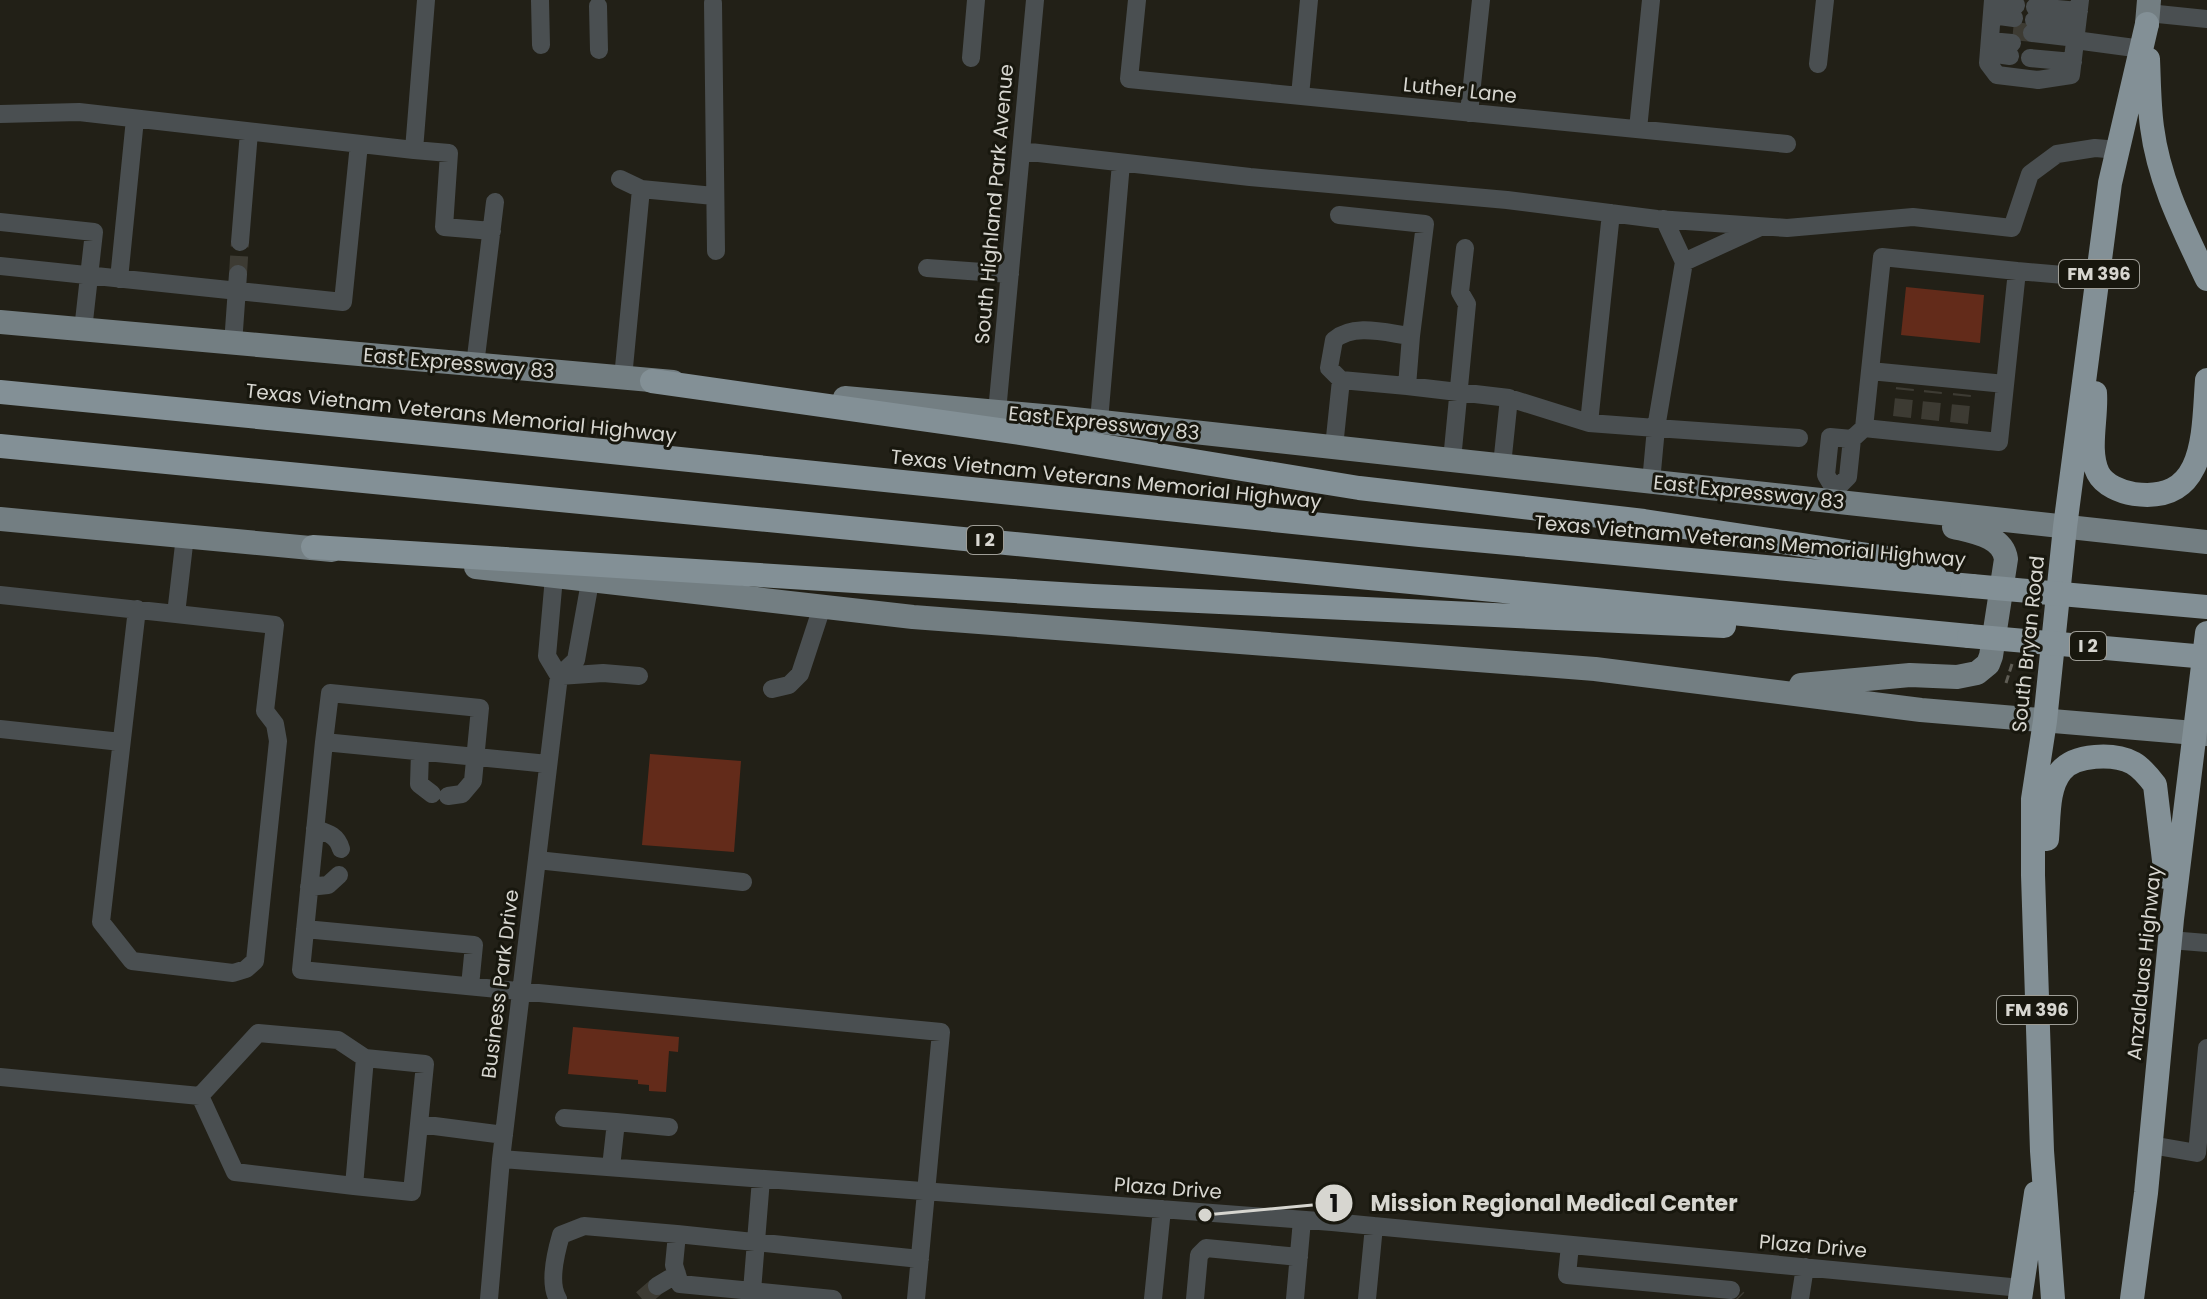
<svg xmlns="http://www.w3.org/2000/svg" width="2207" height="1299" font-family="Poppins,sans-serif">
  <rect width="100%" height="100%" fill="#222017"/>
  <path fill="#632b1a" d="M1906,287L1984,295L1980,343L1901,335Z
    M650,754L741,761L734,852L642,845Z
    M573,1027L679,1037L678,1052L669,1051L666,1092L649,1091V1085L638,1084V1080L568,1074Z"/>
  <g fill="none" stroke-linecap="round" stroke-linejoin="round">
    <path stroke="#3d3b33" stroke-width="18" stroke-dasharray="18 9" stroke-linecap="butt" d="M2013,31L2032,33
      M238,274L240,242
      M1902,417L1905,388
      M1930,420L1933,391
      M1959,423L1962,394
      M1737,1298L1738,1299
      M642,1299L657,1286"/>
    <path stroke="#5f5d55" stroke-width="3" stroke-dasharray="8 4" stroke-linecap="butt" d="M2006,683L2012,664"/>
    <path stroke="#4a4f51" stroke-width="18" d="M426,0L414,150L449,153L444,227L492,231
      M540,0L541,45
      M1137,0L1129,79L1787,144
      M1993,0L1988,63L1997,75L2038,80L2071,75L2080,0
      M1993,2L2016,5
      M713,3L716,251
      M598,6L599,50
      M2035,7L2079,11
      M2148,13L2207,19
      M1992,15L2014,18
      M2034,20L2077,25
      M2032,33L2076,38
      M2075,40L2142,49
      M1990,41L2012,43
      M1989,53L2010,56
      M971,58L976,0
      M2030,58L2073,62
      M1818,64L1825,0
      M1300,96L1309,0
      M1469,113L1481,0
      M0,114L79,112L414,150
      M1638,129L1651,0
      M1021,151L1250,177L1507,200L1657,219L1787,228L1913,217L2012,228L2030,174L2057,154L2095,148L2119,150
      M620,179L641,189L714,196
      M1611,213L1589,423L1656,428L1651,482
      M1339,215L1425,224L1411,336
      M1664,219L1684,262
      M0,222L94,232L83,330
      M1758,228L1684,262L1656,428L1799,438
      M240,242L249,132
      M0,266L343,302L359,144
      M927,268L1010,274
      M2017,271L2098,278
      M119,279L135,119
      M233,344L238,274
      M475,365L495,202
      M1870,371L2005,384
      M623,378L641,189
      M1407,386L1509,398L1589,423
      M997,412L1035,0
      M1099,421L1121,163
      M1852,439L1864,428L1882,257L2017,271L1999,442L1864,428
      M1334,447L1341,380L1407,386L1411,336C1386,333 1354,323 1334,340L1329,368L1341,380
      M1452,460L1467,304L1460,292L1465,248
      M1502,465L1509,398
      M1834,502L1835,490L1826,475L1830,437L1852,439L1848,477L1835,490
      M554,577L547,656L559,676L576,660L590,582
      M0,595L176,614L185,536
      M137,609L101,922L132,961L233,973L246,969L255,961L278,741L275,724L265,711L275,625L176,614
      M772,689L789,685L800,674L822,607
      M0,729L121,742
      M324,742L330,693L480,708L473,781L462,794L448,796
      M420,752L419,784L432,794
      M548,764L324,742L301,970L941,1032L916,1299
      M315,829C328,833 337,835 341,849
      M537,860L743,882
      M309,887L328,885L339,875
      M305,929L474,945L470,986
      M2170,940L2207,943
      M0,1077L200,1096
      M564,1118L616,1122
      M419,1124L412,1192L354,1186L365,1058L425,1064L419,1124L504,1135
      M2151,1145L2197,1153L2207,1048
      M501,1159L1332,1222L2021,1288
      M611,1167L616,1122L669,1127
      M761,1179L752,1291L833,1299
      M354,1186L235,1172L200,1096L258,1033L338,1040L365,1058
      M677,1234L920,1259
      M1570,1245L1567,1275L1731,1290
      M657,1286L677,1274
      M489,1299L501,1159L559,676L603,673L639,676
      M558,1299C548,1283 556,1252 561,1235L584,1226L677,1234L674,1265L680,1284L752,1291
      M1153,1299L1162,1209
      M1195,1299L1199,1255L1206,1248L1299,1257
      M1295,1299L1302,1220
      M1367,1299L1374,1226
      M1800,1299L1805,1267"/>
    <path stroke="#737e82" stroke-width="24" d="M2147,24L2149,0
      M0,322L673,382
      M845,398L1065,418L2207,542
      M0,519L332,550
      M476,567L913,617L1595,669L1921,710L2207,734
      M1801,685L1910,675L1957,677L1977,673L1988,664L1991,656L2006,559C2003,536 1974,532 1954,527"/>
    <path stroke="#839096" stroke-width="24" d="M2148,59C2149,81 2149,105 2152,127C2159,182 2184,230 2207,279
      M652,381L1034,435L1359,488L1644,521L1901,560L1935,576
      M0,392L485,439L1420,535L1972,586
      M2095,393C2097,417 2087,451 2098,473C2104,485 2121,492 2134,494C2207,504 2203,433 2207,380
      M0,446L1969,636
      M313,547L1093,596L1724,626
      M2047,839C2049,818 2047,788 2061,771C2075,754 2114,753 2133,763C2142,768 2149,777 2155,785L2166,877
      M2020,1299L2036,1193
      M2053,1299L2042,1151L2033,875V799L2045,721L2065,527L2110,183L2147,24
      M2132,1299L2146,1193L2172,919L2207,633"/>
    <path stroke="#839096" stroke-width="24" d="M1972,586L2207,607
      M1969,636L2207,657"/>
  </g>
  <g text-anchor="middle" stroke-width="6" stroke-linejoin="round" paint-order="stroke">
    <g fill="#18170e" stroke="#9e9d96" stroke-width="2">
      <rect x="2059" y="260" width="80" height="28" rx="6"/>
      <rect x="967" y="526" width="36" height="28" rx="6"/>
      <rect x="2070" y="632" width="36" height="28" rx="6"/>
      <rect x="1997" y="996" width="80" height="28" rx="6"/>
    </g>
    <g font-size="18" font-weight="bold" fill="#d7d6d0">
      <text x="2099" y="280">FM 396</text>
      <text x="985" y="546">I 2</text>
      <text x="2088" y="652">I 2</text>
      <text x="2037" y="1016">FM 396</text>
    </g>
    <g font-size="20" fill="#d7d6d0" stroke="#18170e">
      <text transform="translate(1460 90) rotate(6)" y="7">Luther Lane</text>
      <text transform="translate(994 204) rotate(-85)" y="7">South Highland Park Avenue</text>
      <text transform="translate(459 363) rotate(5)" y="7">East Expressway 83</text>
      <text transform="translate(461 413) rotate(6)" y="7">Texas Vietnam Veterans Memorial Highway</text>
      <text transform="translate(1104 423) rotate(6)" y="7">East Expressway 83</text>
      <text transform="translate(1106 479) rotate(6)" y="7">Texas Vietnam Veterans Memorial Highway</text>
      <text transform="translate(1749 492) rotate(6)" y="7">East Expressway 83</text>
      <text transform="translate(1750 541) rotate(5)" y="7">Texas Vietnam Veterans Memorial Highway</text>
      <text transform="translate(2028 644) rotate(-84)" y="7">South Bryan Road</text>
      <text transform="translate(2144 963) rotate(-84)" y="7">Anzalduas Highway</text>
      <text transform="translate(500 984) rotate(-83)" y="7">Business Park Drive</text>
      <text transform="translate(1168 1188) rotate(4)" y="7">Plaza Drive</text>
      <text transform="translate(1813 1246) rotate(5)" y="7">Plaza Drive</text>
    </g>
  </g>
  <path fill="none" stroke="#d7d6d0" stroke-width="3" d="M1205 1215L1334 1203"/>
  <g fill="#d7d6d0" stroke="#18170e" stroke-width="3">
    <circle cx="1205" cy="1215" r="8"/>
    <circle cx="1334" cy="1203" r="20"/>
  </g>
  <g font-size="24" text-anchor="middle" font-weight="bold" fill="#111">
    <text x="1334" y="1212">1</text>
  </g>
  <g font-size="22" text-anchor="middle" font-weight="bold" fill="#d7d6d0" stroke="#18170e" stroke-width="6" stroke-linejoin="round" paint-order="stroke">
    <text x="1554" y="1211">Mission Regional Medical Center</text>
  </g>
</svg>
